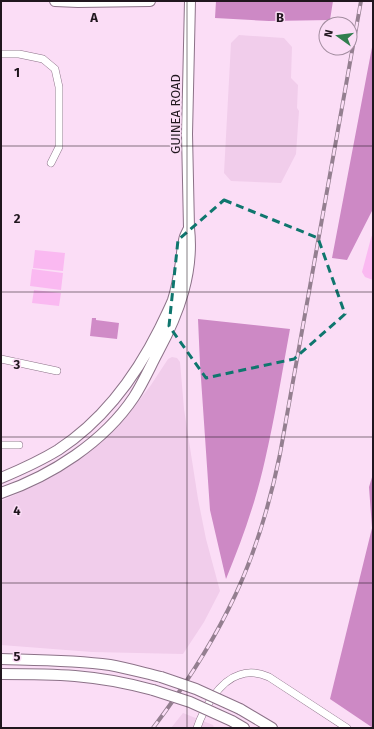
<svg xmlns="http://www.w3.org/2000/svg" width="374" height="729" font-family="'Fira Sans',sans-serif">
  <rect width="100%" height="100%" fill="#fbddf6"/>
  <path fill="#f1cdeb" d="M239,35L284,38L292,47L291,78L298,85L297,108L299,111L296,154L281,183L231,181L224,173L231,43Z
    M172,357L177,358L180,362L184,409L198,499L206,539L220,591L204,622L183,654L92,652L1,645V501L41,483L55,475L86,455L112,432L128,415L151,385L168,359Z
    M183,713L213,725L214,728H171Z"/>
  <path fill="#fab9f1" d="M373,233V280L365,277L362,272L371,238Z
    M35,250L65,253L63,271L33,268Z
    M32,269L63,273L61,290L30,286Z
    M34,290L61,293L59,306L32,303Z"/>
  <path fill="#cd89c5" d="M216,1H333L330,20L269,21L215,18Z
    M373,42V209L347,260L332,258Z
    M198,319L290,329C282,373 275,417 265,460C256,501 242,540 226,579L210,510L200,364Z
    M373,474V728L330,699L372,528L369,487Z"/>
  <path fill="#d08bc7" d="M92,318H96V320L119,323L117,339L90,336Z"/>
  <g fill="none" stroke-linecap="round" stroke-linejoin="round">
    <g stroke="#8c7288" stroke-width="8">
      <path id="street" d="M1,54H19L43,59L55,69L59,87V147L51,163
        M1,359L57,371
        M1,445H19
        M197,728C203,710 219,681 239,675C249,671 260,673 269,677L347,728"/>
    </g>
    <g stroke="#8c7288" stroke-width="12">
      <path id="secondary" d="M55,1L78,2L150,1
        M1,478C20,470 40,461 58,450C104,420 136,376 160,328C164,319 169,310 173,300C177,288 179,275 181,262C182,255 182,248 184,241C184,237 187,233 188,230
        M1,493C51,476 104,442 134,397C143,383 150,367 158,352C179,313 194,272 189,228L187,134L190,1
        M1,659C37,660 74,660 110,665C127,668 144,673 161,677
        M1,674C25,674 50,674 75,676C101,678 127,683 153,690
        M240,709L272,728
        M232,721L244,728"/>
    </g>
    <use href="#street" stroke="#fff" stroke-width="7"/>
    <use href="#secondary" stroke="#fff" stroke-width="10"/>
    <g stroke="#947f90" stroke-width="4">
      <path id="rail" d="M153,728C181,691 207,652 228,610C253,561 269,508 280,454L361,1"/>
    </g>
    <use href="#rail" stroke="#fbddf6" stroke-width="2.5" stroke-dasharray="8" stroke-linecap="butt"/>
    <g stroke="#8c7288" stroke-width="12" stroke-linecap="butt">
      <path id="secondary-bridge" d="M161,677L196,689L240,709
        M153,690L190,702L232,721"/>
    </g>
    <use href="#secondary-bridge" stroke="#fff" stroke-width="10"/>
  </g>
  <path fill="none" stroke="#0f766e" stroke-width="3" stroke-dasharray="8 5" stroke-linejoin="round" d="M224,200L318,238L345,314L294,359L206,378L169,326L178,240Z"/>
  <path fill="none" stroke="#20161e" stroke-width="1" stroke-opacity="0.55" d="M187,1V728M1,146H373M1,292H373M1,437H373M1,583H373"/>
  <g text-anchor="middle" stroke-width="3" stroke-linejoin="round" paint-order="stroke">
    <g font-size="13" fill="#20161e" stroke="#fbddf6">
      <text transform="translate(175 114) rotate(-90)" y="5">GUINEA ROAD</text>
    </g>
  </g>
  <g font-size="13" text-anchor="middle" font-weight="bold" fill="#20161e" stroke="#fbddf6" stroke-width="3" stroke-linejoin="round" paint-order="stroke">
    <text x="94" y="22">A</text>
    <text x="280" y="22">B</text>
    <text x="17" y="77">1</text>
    <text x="17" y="223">2</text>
    <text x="17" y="369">3</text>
    <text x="17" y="515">4</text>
    <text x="17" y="661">5</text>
  </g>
  <rect width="374" height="729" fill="none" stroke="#20161e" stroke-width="4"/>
  <g transform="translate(338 36) rotate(284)"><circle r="19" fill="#fbddf6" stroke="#a38da0"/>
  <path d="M0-3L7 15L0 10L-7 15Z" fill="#317e4e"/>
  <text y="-6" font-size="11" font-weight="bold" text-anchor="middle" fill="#20161e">N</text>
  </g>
</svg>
